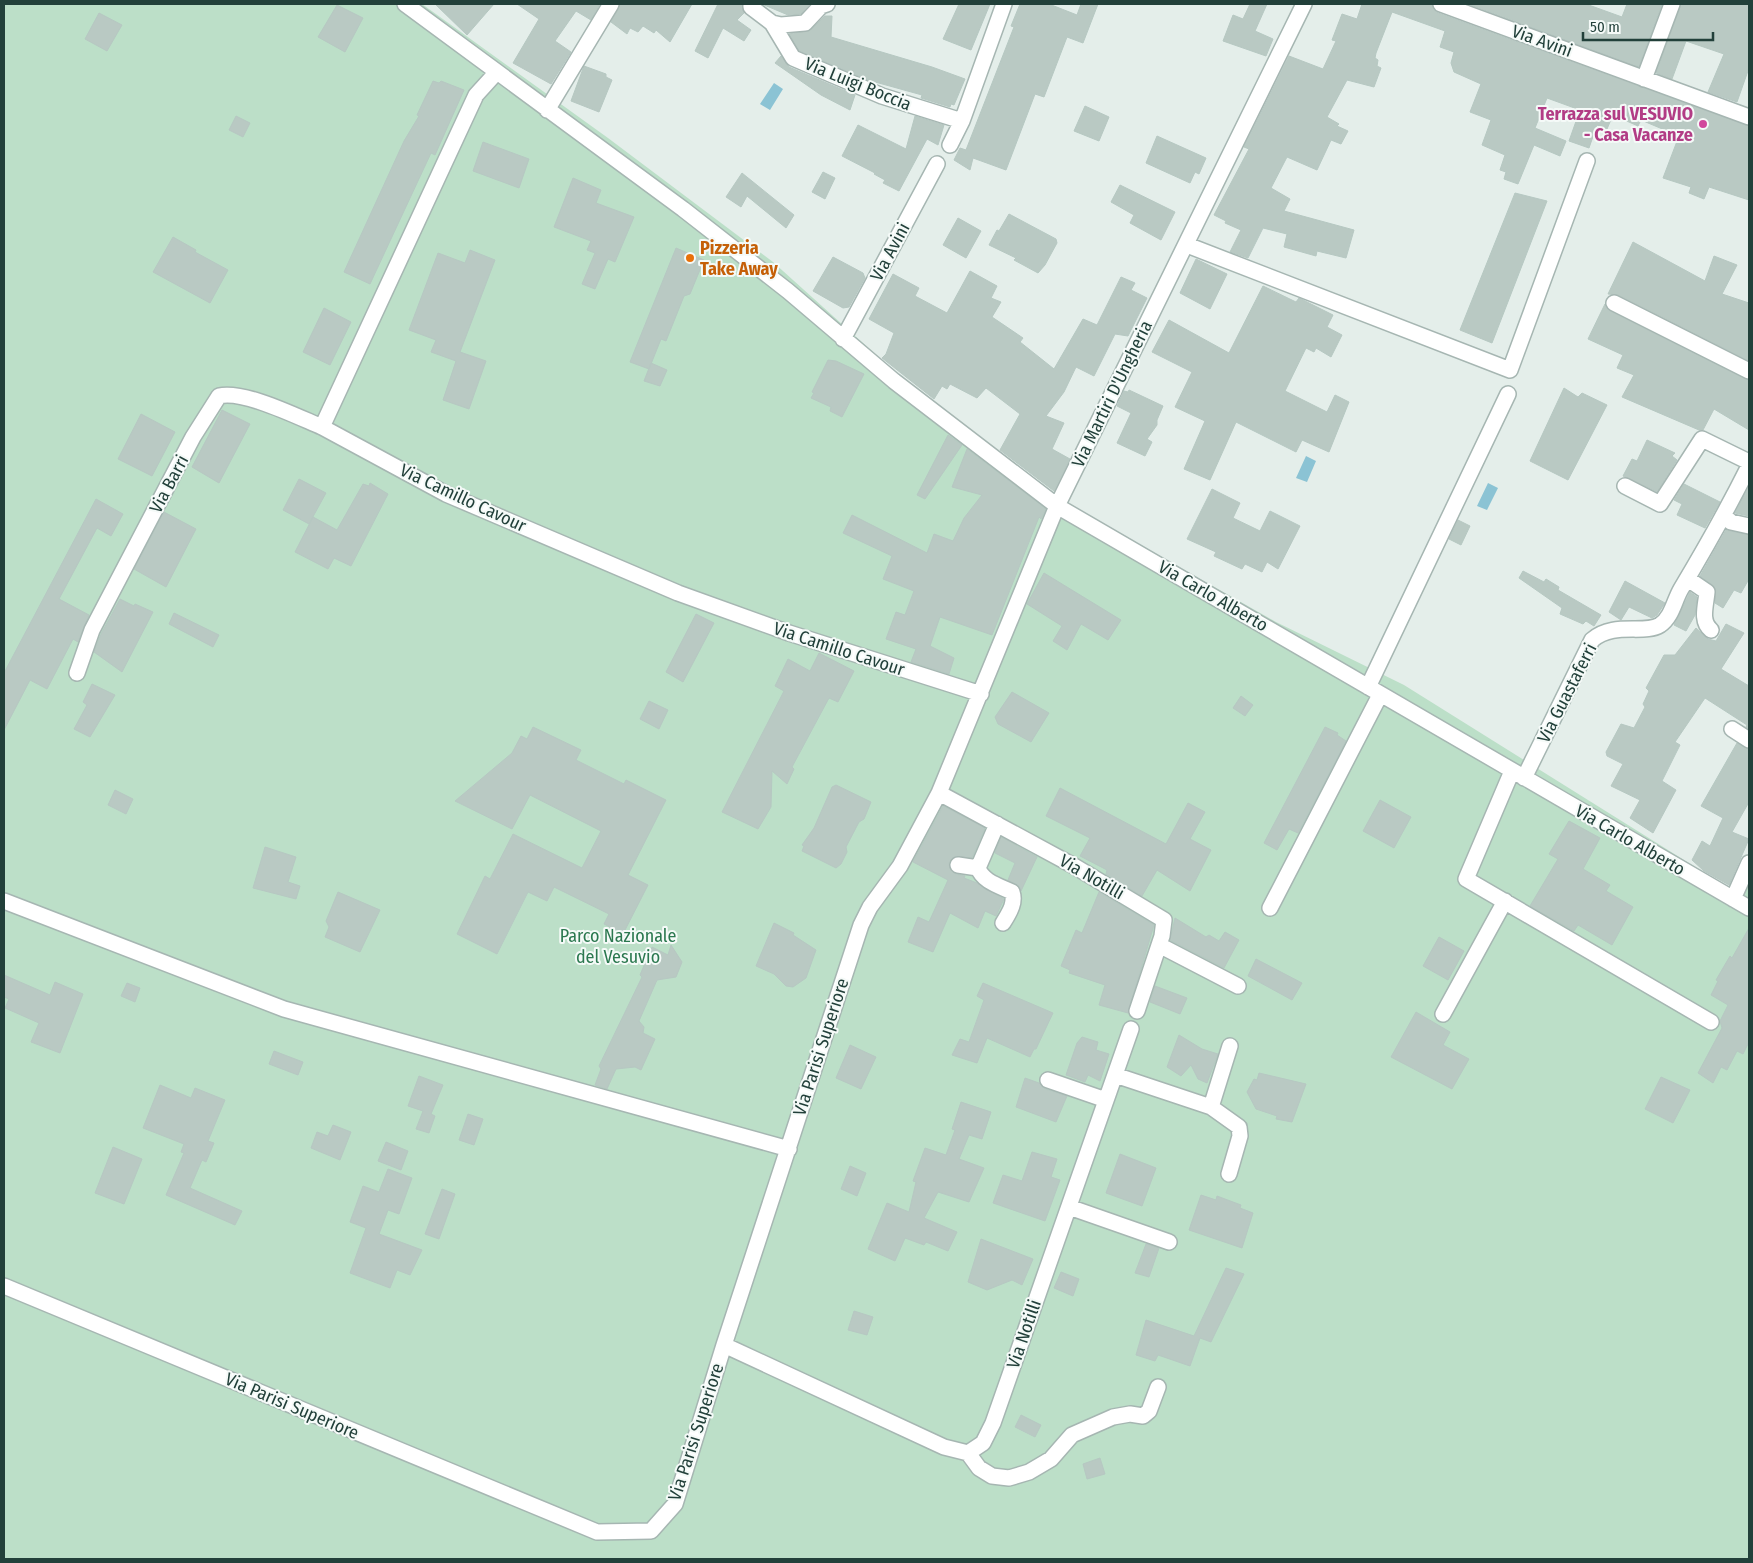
<svg xmlns="http://www.w3.org/2000/svg" width="1753" height="1563" font-family="'Fira Sans Condensed',sans-serif">
  <rect width="100%" height="100%" fill="#e4eeea"/>
  <path fill="#bcdfc8" d="M4,4H422L608,138L773,262L904,380L1051,494L1276,622L1404,685L1732,890L1749,886V1559H4Z"/>
  <path fill="#8bc3d4" d="M774,83L783,89L770,110L760,104Z
    M1306,456L1316,461L1307,482L1296,478Z
    M1488,483L1498,488L1487,510L1477,506Z"/>
  <path fill="#b9c9c3" stroke="#b6c8c2" d="M435,4H494L467,35Z
    M517,4H600L591,20L576,11L555,41L571,52L551,84L513,63L539,19Z
    M620,4H692L670,42L656,30L654,33L643,26L638,32L630,28L627,34L611,22Z
    M718,4H742L744,13L737,20L751,30L744,41L723,28L708,58L695,51Z
    M762,4H810L801,14L788,15Z
    M959,4H990L971,50L943,39Z
    M1020,4H1049L1077,15L1081,4H1098L1083,43L1067,37L1044,97L1035,94L1006,170L973,158L970,170L954,160L960,148L966,150L1014,27L1011,26Z
    M1250,4H1267L1255,31L1273,39L1266,56L1223,41L1233,15L1243,19Z
    M1362,4H1432L1434,10L1438,13L1749,126V200L1709,187L1704,199L1689,193L1691,187L1663,178L1679,136L1641,120L1638,126L1613,115L1607,129L1597,125L1589,148L1569,141L1580,110L1547,98L1535,128L1566,141L1560,156L1534,145L1518,184L1504,179L1506,172L1500,170L1505,155L1482,145L1491,120L1470,112L1481,84L1454,72L1451,63L1454,52L1440,47L1445,31L1392,12L1376,53L1375,58L1378,60L1377,66L1381,68L1374,87L1347,80L1327,117L1339,124L1337,126L1348,131L1341,144L1331,140L1317,170L1287,157L1271,188L1290,199L1284,211L1354,230L1346,258L1317,251L1316,256L1284,247L1287,234L1263,228L1248,258L1230,252L1241,230L1225,223L1226,221L1214,215L1249,149L1244,147L1289,56L1323,69L1336,41L1332,40L1342,14L1357,19Z
    M1468,4H1586L1622,17L1627,4H1662L1639,67Z
    M1681,4H1749V68L1737,102L1708,92L1724,54L1686,41L1672,79L1656,73Z
    M337,5L363,18L345,52L318,37Z
    M99,13L122,25L107,51L85,39Z
    M825,16H832L831,37L932,67L965,79L954,105L951,104L950,107L921,98L922,95L868,80L799,51L789,34L811,30Z
    M781,56L789,67L855,95L850,110L821,95L775,63Z
    M584,66L606,74V77L612,80L599,112L571,101Z
    M433,81L439,83L441,81L464,90L435,155L431,153L370,284L344,272L404,141L419,116L417,115Z
    M1085,106L1109,117L1099,141L1074,131Z
    M236,116L250,123L243,137L229,130Z
    M915,116L944,125L938,145L927,139L899,191L883,183L885,180L874,174L875,173L842,156L858,125L906,149Z
    M1157,136L1206,158L1199,174L1195,172L1190,183L1146,163Z
    M483,142L529,159L519,188L473,171Z
    M823,172L835,178L825,199L812,192Z
    M742,173L794,215L786,228L747,196L741,207L726,197Z
    M573,178L601,190L596,203L634,217L615,262L608,259L595,289L582,284L595,253L587,250L591,241L554,227Z
    M1120,185L1175,212L1161,240L1130,223L1134,215L1111,202Z
    M1515,193L1547,201L1492,343L1460,330Z
    M1009,214L1056,239L1057,243L1045,265L1038,273L1014,260L1016,258L989,245L997,230L999,231Z
    M958,218L981,231L966,258L943,245Z
    M173,237L196,250L195,252L228,270L210,303L153,272Z
    M1633,242L1705,281L1714,256L1737,265L1722,294L1749,303V361L1618,295L1608,294Z
    M676,248L704,260L690,294L684,296L666,341L661,339L649,369L630,362Z
    M470,250L495,260L460,352L486,361L469,409L443,400L456,361L431,352L436,340L409,330L438,253L465,263Z
    M833,257L863,273L865,278L849,307L843,308L813,291Z
    M1196,259L1227,274L1210,309L1180,293Z
    M970,271L997,286L991,298L1001,302L992,317L1023,338L1020,342L1054,369L1083,319L1097,325L1121,277L1135,283L1131,290L1147,298L1128,336L1115,334L1094,376L1076,367L1064,392L1046,416L1064,423L1052,449L1070,459L1054,491L1000,450L1020,414L986,388L977,398L950,384L947,389L942,386L934,399L882,358L886,354L894,333L869,319L893,274L919,288L915,296L947,313Z
    M1263,286L1296,302L1299,298L1333,315L1327,327L1342,335L1331,357L1316,348L1314,352L1306,348L1285,391L1327,412L1335,395L1349,402L1329,452L1302,440L1296,452L1236,422L1210,480L1184,469L1205,421L1175,407L1192,372L1152,352L1169,320L1229,353Z
    M1605,304L1610,311L1749,380V430L1714,409L1703,430H1699L1622,397L1634,375L1617,368L1623,355L1588,339Z
    M324,308L351,322L330,365L303,352Z
    M828,360L836,361L864,374L842,417L830,411L831,407L811,398L814,393L812,392Z
    M651,363L667,370L660,386L644,381Z
    M1564,388L1578,397L1582,393L1607,405L1568,480L1530,461Z
    M1129,390L1163,406L1157,420V425L1147,439L1152,442L1145,456L1117,443L1131,413L1117,406L1124,391L1128,392Z
    M222,410L250,424L219,483L192,467Z
    M141,414L175,432L152,476L118,459Z
    M948,435L962,445L925,499L917,495Z
    M1647,440L1675,453L1672,456L1677,460L1657,492L1623,476L1632,459L1637,461Z
    M967,449L1046,509L1041,519L1039,517L992,635L940,617L930,646L954,658L949,674L911,662L916,649L886,639L896,612L905,615L914,591L883,579L892,556L843,533L852,515L927,553L934,534L953,541L964,518L982,495L952,487Z
    M299,479L326,493L309,524L283,510Z
    M370,483L388,494L351,566L334,558L328,569L295,552L313,517L337,530L363,484L369,486Z
    M1684,484L1720,502L1705,528L1677,515L1682,504L1674,500Z
    M1749,486V516L1735,513Z
    M1212,489L1240,503L1233,518L1260,531L1270,511L1300,526L1278,569L1267,562L1262,572L1245,564L1242,569L1214,556L1216,552L1187,539Z
    M96,499L123,514L111,536L97,528L59,599L89,615L78,642L73,639L47,689L30,680L4,730V673Z
    M164,512L196,529L166,587L134,569Z
    M1458,520L1470,526L1461,545L1449,539Z
    M1726,530L1749,535V579L1741,593L1734,590L1723,608L1715,603V588L1700,576Z
    M1523,571L1544,582L1546,579L1559,587L1558,590L1601,615L1594,626L1586,621L1583,624L1560,614L1562,608L1519,578Z
    M1044,573L1121,620L1108,640L1081,624L1067,650L1053,641L1062,626L1027,604Z
    M1625,581L1665,603L1657,615L1652,618L1629,607L1621,620L1609,612Z
    M1690,592L1697,597L1695,615L1686,631L1674,625Z
    M120,599L134,606L135,604L153,612L122,672L94,652L101,634Z
    M174,613L219,635L213,647L169,624Z
    M696,614L714,623L683,682L666,672Z
    M1726,624L1744,633L1721,669L1749,686V729L1746,727L1747,725L1705,698L1675,742L1680,745L1662,781L1676,790L1653,833L1630,818L1640,800L1611,786L1623,764L1607,756L1606,752L1621,724L1634,728L1645,707L1643,704L1649,691L1646,688L1664,655H1675L1696,628L1708,639L1716,641Z
    M819,653L854,671L838,702L829,698L792,767L794,769L787,784L772,771L771,807L758,829L722,812L784,691L775,686L788,659L810,671Z
    M92,684L115,695L90,737L74,729L87,705L83,702Z
    M1012,692L1049,713L1031,742L998,724L995,717Z
    M1241,696L1253,705L1245,716L1233,708Z
    M649,701L668,710L659,729L640,719Z
    M533,727L581,750L576,760L624,784L626,780L666,800L628,875L648,885L623,934L604,924L609,914L554,887L547,901L528,892L497,954L457,934L485,876L490,879L513,834L582,868L601,831L530,795L512,829L455,801L512,753L521,736L527,739Z
    M1325,727L1338,733L1337,735L1346,741L1298,833L1289,829L1277,850L1264,843Z
    M1737,743L1749,749V802L1732,832L1749,839L1729,885L1704,871L1692,860L1702,841L1710,846L1723,818L1701,806Z
    M836,785L871,802L864,819L859,822L846,847L847,852L841,864L836,868L802,851L804,846L802,845L814,828L832,787Z
    M1060,788L1166,844L1188,803L1205,812L1190,839L1211,850L1190,891L1157,870L1142,896L1106,874L1107,870L1080,856L1090,838L1046,816Z
    M115,790L133,799L126,814L108,805Z
    M1380,800L1411,817L1394,848L1363,831Z
    M943,806L985,828L972,858L954,857L949,863L950,869L956,874L965,876L964,878L977,883L1004,899L996,916L985,911L978,928L950,913L933,952L908,942L918,917L929,922L948,880L913,862Z
    M1569,821L1600,838L1583,869L1610,885L1606,891L1633,907L1612,945L1578,925L1574,931L1530,906L1558,859L1549,854Z
    M1001,837L1037,857L1021,891L1019,886L1008,880L1015,863L995,853Z
    M265,847L296,857L288,882L300,886L296,899L253,888Z
    M338,892L380,910L360,952L325,937L329,927L326,921Z
    M1099,892L1154,925L1128,1013L1099,1005L1105,985L1069,973L1070,970L1061,966L1076,930L1082,933Z
    M1175,918L1206,937L1209,935L1219,941L1225,932L1239,940L1224,968L1170,940Z
    M774,923L794,933L793,935L816,950L806,978L793,987L786,986L774,974L756,966Z
    M1749,928V1042L1743,1054L1737,1051L1727,1070L1721,1067L1713,1083L1698,1073L1722,1028L1720,1021L1728,1005L1711,995L1718,981L1716,980L1730,956L1732,958Z
    M1439,937L1464,951L1448,980L1423,966Z
    M671,945L682,962L676,977L657,980L639,1021L644,1027L643,1033L655,1039L641,1070L635,1067L616,1069L607,1089L595,1085L601,1069L599,1066L642,977L640,975L652,947L668,955Z
    M1256,959L1302,983L1292,1000L1248,976Z
    M4,975L50,995L55,982L83,994L60,1053L31,1042L39,1023L5,1008L9,999L4,997Z
    M127,983L140,988L135,1002L121,996Z
    M983,983L1053,1013L1036,1049H1034L1030,1057L987,1038L977,1063L952,1055L960,1039L969,1042L984,1000L977,996Z
    M1155,986L1187,998L1180,1014L1150,1002Z
    M1416,1012L1450,1032L1443,1045L1469,1059L1452,1089L1391,1057Z
    M1179,1035L1202,1049L1218,1054L1207,1083L1198,1079L1191,1065L1181,1076L1167,1067Z
    M1082,1037L1098,1042L1096,1050L1109,1054L1100,1081L1088,1075L1085,1082L1066,1075L1077,1043Z
    M850,1045L876,1057L861,1089L836,1078Z
    M274,1051L303,1062L298,1075L269,1064Z
    M1259,1073L1306,1084L1292,1122L1276,1119L1277,1116L1256,1109L1247,1092L1254,1079L1257,1080Z
    M419,1076L443,1085L431,1114L435,1116L429,1133L416,1129L423,1111L408,1106Z
    M1661,1077L1690,1090L1673,1123L1645,1109Z
    M1025,1078L1039,1083L1045,1089L1067,1096L1056,1122L1016,1107Z
    M160,1085L191,1098L195,1088L225,1100L208,1141L214,1143L206,1162L202,1160L190,1188L242,1211L235,1225L166,1195L184,1153L181,1152L184,1144L143,1128Z
    M961,1102L991,1112L982,1139L969,1135L959,1159L984,1168L969,1202L938,1192L924,1218L957,1232L948,1251L926,1242L924,1245L905,1238L895,1261L868,1249L887,1203L909,1212L916,1182L913,1181L925,1148L946,1155L955,1130L952,1129Z
    M468,1114L483,1119L474,1145L459,1140Z
    M333,1125L351,1132L340,1160L311,1148L317,1132L328,1136Z
    M386,1142L408,1151L401,1170L378,1161Z
    M113,1147L142,1159L124,1204L95,1193Z
    M1032,1152L1057,1159L1051,1177L1060,1180L1045,1221L993,1203L1003,1175L1022,1181Z
    M1120,1154L1156,1168L1142,1206L1106,1193Z
    M850,1166L866,1173L857,1196L841,1189Z
    M388,1169L412,1178L399,1214L388,1210L379,1234L422,1250L410,1275L397,1270L390,1288L350,1273L366,1228L350,1222L363,1186L379,1192Z
    M442,1189L455,1194L439,1239L425,1234Z
    M1201,1195L1216,1200L1217,1196L1241,1205L1240,1208L1253,1213L1242,1248L1189,1230Z
    M981,1239L1033,1259L1022,1285L1012,1280L987,1290L968,1282Z
    M1146,1244L1159,1248L1149,1277L1135,1273Z
    M1226,1268L1244,1274L1211,1342L1200,1338L1190,1366L1158,1355L1155,1361L1136,1355L1146,1320L1194,1336Z
    M1061,1272L1079,1279L1073,1296L1054,1288Z
    M854,1311L873,1317L867,1335L848,1330Z
    M1021,1415L1041,1425L1035,1437L1015,1427Z
    M1100,1458L1105,1474L1087,1479L1083,1464Z"/>
  <g fill="none" stroke-linecap="round" stroke-linejoin="round">
    <g stroke="#a6b6b2" stroke-width="18">
      <path id="minor" d="M405,4L683,209L788,291L894,381L1057,506L1749,908
        M751,4V7L772,23L793,58L882,96L962,121
        M1441,4L1749,117
        M772,23L781,25L805,23L821,6L827,4
        M496,73L476,95L322,427L446,494L678,593L789,633L981,694
        M1644,79L1672,4
        M547,110L611,4
        M950,145L962,121L1004,4
        M1187,245L1510,370L1587,161
        M1614,303L1749,371
        M843,339L937,164
        M1625,486L1660,504L1702,439L1749,462
        M1724,516L1731,522L1749,526
        M1688,579L1707,592C1706,605 1700,621 1711,630
        M77,673L92,630L193,437L219,396C244,390 298,417 322,427
        M1368,687L1508,394
        M1732,729L1749,740
        M1512,771L1466,879L1711,1022
        M1524,778L1592,640C1614,621 1644,635 1660,625C1672,617 1674,601 1681,589C1705,549 1728,508 1749,466
        M939,793L1074,866L1164,920L1162,936L1137,1011
        M997,824L978,868C983,882 1000,886 1012,892C1016,903 1009,913 1003,923
        M958,865L978,868
        M1733,899L1749,863
        M4,901L284,1009L789,1149
        M1270,908L1380,695
        M1159,945L1238,986
        M1443,1014L1505,901
        M1115,1075L1211,1107L1239,1127L1240,1136L1229,1174
        M1048,1080L1106,1100
        M1211,1107L1230,1046
        M1069,1207L1169,1242
        M4,1286L597,1532L651,1531L675,1504L724,1345L861,925L870,907L900,866L939,793L1057,506L1304,4
        M724,1345L944,1447L968,1453L983,1443L993,1423L1131,1029
        M968,1453L979,1468L992,1476L1009,1478L1029,1472L1051,1459L1072,1435L1113,1417L1130,1414L1143,1416L1149,1411L1158,1387"/>
    </g>
    <use href="#minor" stroke="#fff" stroke-width="15"/>
  </g>
  <circle fill="#d1479c" stroke="#f5faf8" stroke-width="2" cx="1703" cy="124" r="5"/>
  <circle fill="#e8710a" stroke="#f5faf8" stroke-width="2" cx="690" cy="258" r="5"/>
  <g text-anchor="middle" stroke-width="4" stroke-linejoin="round" paint-order="stroke">
    <g font-size="18" fill="#22403a" stroke="#f5faf8">
      <text transform="translate(1542 41) rotate(20)" y="6">Via Avini</text>
      <text transform="translate(858 84) rotate(22)" y="6">Via Luigi Boccia</text>
      <text transform="translate(890 252) rotate(-62)" y="6">Via Avini</text>
      <text transform="translate(1112 394) rotate(-64)" y="6">Via Martiri D'Ungheria</text>
      <text transform="translate(169 484) rotate(-62)" y="6">Via Barri</text>
      <text transform="translate(463 498) rotate(25)" y="6">Via Camillo Cavour</text>
      <text transform="translate(1213 596) rotate(30)" y="6">Via Carlo Alberto</text>
      <text transform="translate(839 649) rotate(18)" y="6">Via Camillo Cavour</text>
      <text transform="translate(1567 693) rotate(-63)" y="6">Via Guastaferri</text>
      <text transform="translate(1630 840) rotate(30)" y="6">Via Carlo Alberto</text>
      <text transform="translate(1092 877) rotate(30)" y="6">Via Notilli</text>
      <text transform="translate(821 1047) rotate(-72)" y="6">Via Parisi Superiore</text>
      <text transform="translate(1024 1334) rotate(-71)" y="6">Via Notilli</text>
      <text transform="translate(292 1406) rotate(23)" y="6">Via Parisi Superiore</text>
      <text transform="translate(696 1432) rotate(-72)" y="6">Via Parisi Superiore</text>
    </g>
    <g font-size="18" font-weight="bold" fill="#b23c85" stroke="#f5faf8" text-anchor="end">
      <text x="1693" y="120">Terrazza sul VESUVIO<tspan x="1693" dy="21">- Casa Vacanze</tspan></text>
    </g>
    <g font-size="18" font-weight="bold" fill="#c56008" stroke="#f5faf8" text-anchor="start">
      <text x="700" y="254">Pizzeria<tspan x="700" dy="21">Take Away</tspan></text>
    </g>
    <g font-size="18" fill="#2b784f" stroke="#f5faf8">
      <text x="618" y="942">Parco Nazionale<tspan x="618" dy="21">del Vesuvio</tspan></text>
    </g>
  </g>
  <rect width="1753" height="1563" fill="none" stroke="#22403a" stroke-width="10"/>
  <path d="M1583 32v8h130v-8" fill="none" stroke="#22403a" stroke-width="2.5"/>
  <text x="1590" y="32" font-size="15" fill="#22403a" stroke="#f5faf8" stroke-width="4" paint-order="stroke">50 m</text>
</svg>
